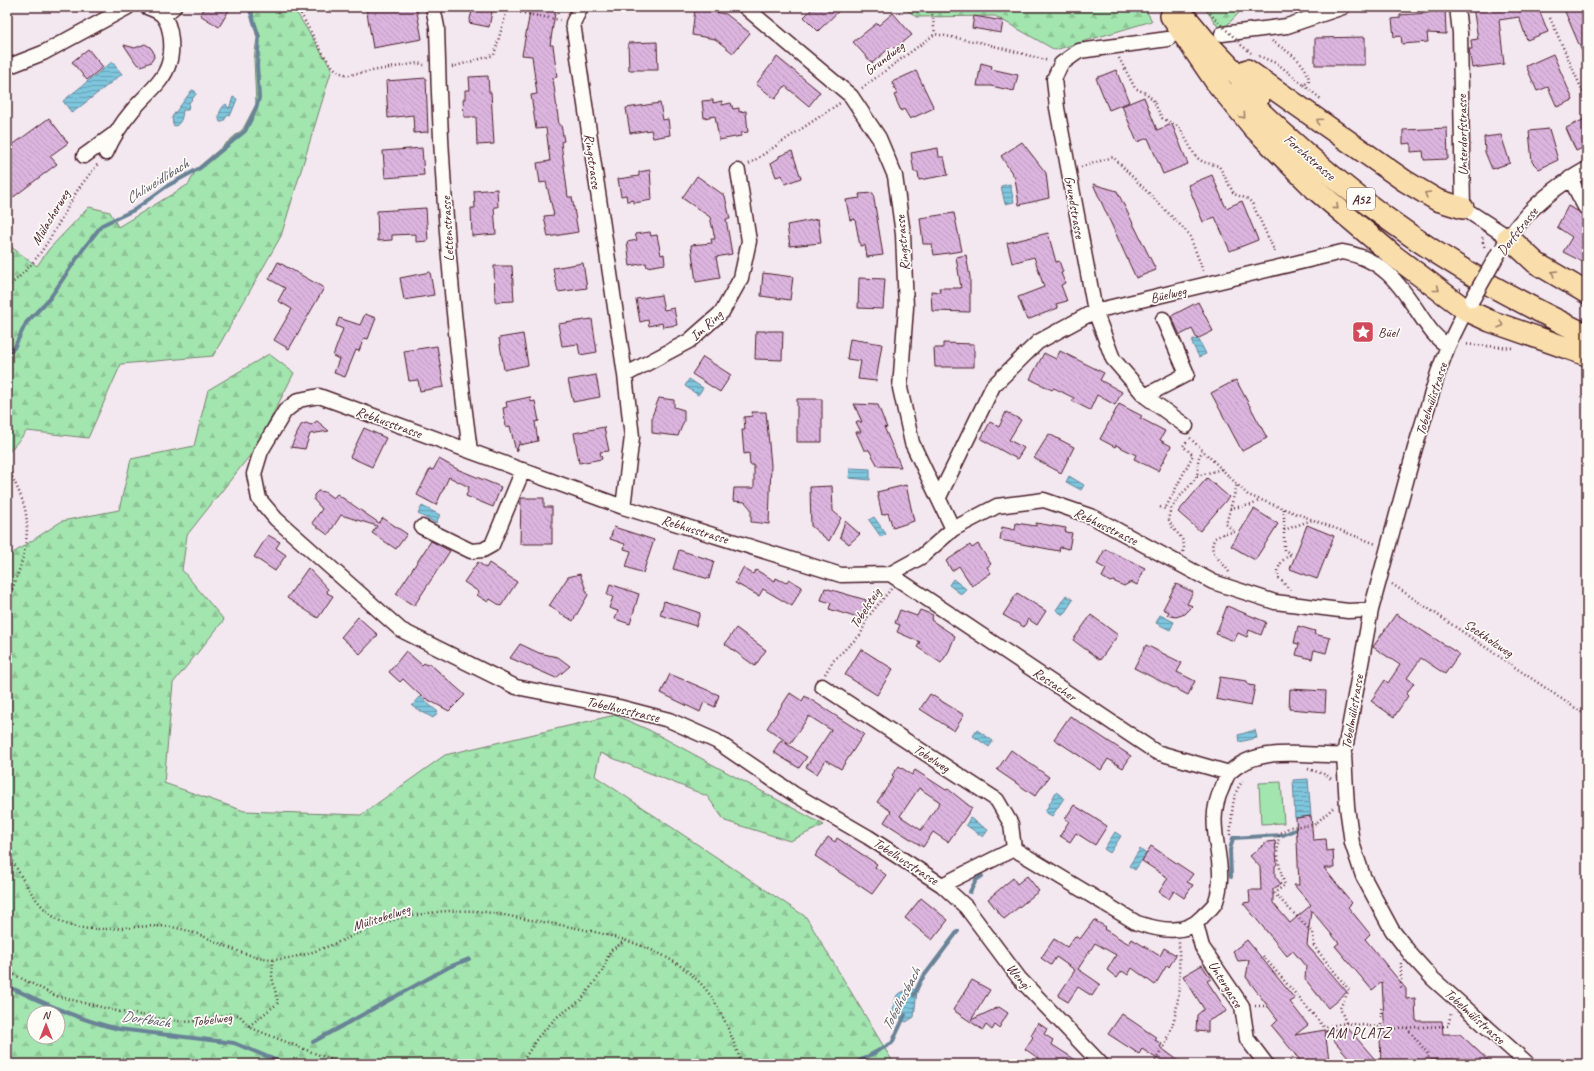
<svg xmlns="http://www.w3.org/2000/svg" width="1594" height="1071" font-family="Caveat,sans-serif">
  <defs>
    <pattern id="forest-firs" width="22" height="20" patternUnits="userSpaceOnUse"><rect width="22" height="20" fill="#a2e5af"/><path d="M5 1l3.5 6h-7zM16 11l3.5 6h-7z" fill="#8dc497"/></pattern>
    <pattern id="water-rules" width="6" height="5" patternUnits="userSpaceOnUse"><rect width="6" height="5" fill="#7dc6dd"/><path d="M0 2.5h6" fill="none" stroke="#68a0b3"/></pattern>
    <pattern id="building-back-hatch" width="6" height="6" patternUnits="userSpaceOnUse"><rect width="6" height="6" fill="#dbb5de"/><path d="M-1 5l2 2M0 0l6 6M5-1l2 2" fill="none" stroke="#bd9bbf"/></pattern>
  </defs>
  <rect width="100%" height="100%" fill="#f3e7f0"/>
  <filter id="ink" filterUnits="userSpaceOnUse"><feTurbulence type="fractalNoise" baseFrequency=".025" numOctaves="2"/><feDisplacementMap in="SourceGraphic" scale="8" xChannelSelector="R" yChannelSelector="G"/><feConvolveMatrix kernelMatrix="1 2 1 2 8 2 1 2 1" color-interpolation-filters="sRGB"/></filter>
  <g filter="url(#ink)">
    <path fill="#a2e5af" stroke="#76826d" d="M1281,782L1284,823L1261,824L1259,783Z"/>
    <path fill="url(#forest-firs)" stroke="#76826d" fill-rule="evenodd" d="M253,7H293L332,69L281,236L213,356L121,364L88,438L27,431L7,454V244L37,266L49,249L89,207L110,212L118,227L189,184L196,169L243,129L256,104L254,59L257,38L254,26Z
      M904,7H1144L1152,21L1055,50L995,16L916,17Z
      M1204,7H1235L1239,13L1221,31Z
      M269,354L294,373L255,449L187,535L182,570L224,620L173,683L164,783L244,811L361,815L445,755L615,715L649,730L824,825L790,841L725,821L707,796L600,753L595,776L806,917L893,1062L889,1064H7V557L62,521L119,510L131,459L194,446L208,390ZM34,1013H58V1037H34Z"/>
    <path fill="url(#water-rules)" stroke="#698396" d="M112,62L122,74L72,113L63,101Z
      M192,90L195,91L196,94L189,103L188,110H183C182,118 182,121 176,126L173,125L172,117Z
      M233,97L237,99L231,114L227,116L223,122H220C217,116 221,107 226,104L229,109Z
      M1010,184L1014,202L1005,204L1001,186Z
      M1193,339L1199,340L1206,354L1199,357L1192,343Z
      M689,379L703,388L698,395L685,386Z
      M850,468L870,469V480L849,478Z
      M1069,476L1084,485L1081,490L1066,482Z
      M422,506L440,515L436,523L418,514Z
      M874,517L886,534L881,537L869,520Z
      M953,579L966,589L962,595L949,585Z
      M1066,595L1073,600L1063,615L1056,610Z
      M1160,615L1174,622L1170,630L1156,623Z
      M420,697L438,712L433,718L412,706Z
      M977,730L993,741L989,747L973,736Z
      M1255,730L1257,738L1239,742L1238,735Z
      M1308,779L1311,816L1295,818L1293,780Z
      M1056,792L1064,798L1052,816L1045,812Z
      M970,818L988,830L983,837L966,825Z
      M1115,832L1121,836L1110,853L1104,849Z
      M1140,849L1146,854L1135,870L1129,866Z
      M910,988L917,991L914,1017L906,1022L895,1016L892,1010L897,995Z"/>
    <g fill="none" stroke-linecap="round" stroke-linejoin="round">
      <path stroke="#698396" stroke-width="4" d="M7,353L14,348L26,323L50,298L84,248L102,225L134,210L167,186L200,168L245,131L256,109L259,98L257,65L259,37L249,7
        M1231,877L1230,850L1233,838L1283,835L1297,829
        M970,892L976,880L982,876
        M7,986C44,1003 79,1020 119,1029L234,1043L285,1064
        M914,995L921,980L958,931
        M313,1042L449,967L469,959
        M854,1064L892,1043L905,1015"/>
    </g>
    <path fill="url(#building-back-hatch)" stroke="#4a1f2b" fill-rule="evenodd" d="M205,7H231L219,27L200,15Z
      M366,7H416L422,39L373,48Z
      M473,7H493L489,27L469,23Z
      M531,7H556L550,45H553L557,77L553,78L559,125H561L564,141L561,142L568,197H572L578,232L548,237L544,216L554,215L546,182L540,183L537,163L550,161L546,128L536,129L531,95L537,94L532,56L522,55Z
      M814,7H843L818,31L804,17Z
      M1427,7H1445L1446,34L1427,33L1428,42L1402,44L1401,36L1394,37L1392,19L1400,18V15L1428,13Z
      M1473,7H1498V10L1520,8V12L1538,7L1548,32L1527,40L1519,17L1499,20L1504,64L1472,68L1469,49H1472L1471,40L1478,39Z
      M1563,7H1587V63Z
      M695,9L726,14L750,33L733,53L715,39L692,35Z
      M893,13L912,35L895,49L892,46L872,63L853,42L877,23L879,25Z
      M974,16L1003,21L1001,33L972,28Z
      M1365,37V65H1315V38Z
      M657,42L658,70H629L628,43Z
      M145,44L150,47L153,51L154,57L151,62L141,66L136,63L124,45L135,48Z
      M88,49L103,67L87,80L72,62Z
      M1553,54L1573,100L1557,107L1548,87L1537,91L1526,66Z
      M777,57L820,92L809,106L785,86L775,99L756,84Z
      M981,63L992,66L991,69L1018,75L1014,91L991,86H977Z
      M1116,70L1129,102L1109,110L1096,78Z
      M916,71L934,108L910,119L904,109L901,111L894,95L897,94L892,82Z
      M488,76L489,92H491L494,144L477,145L476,117H464L463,99H465V90H470L469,77Z
      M426,78L428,132L414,133L413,115L388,118L386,81Z
      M1144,97L1157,130L1172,124L1188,164L1163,174L1148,138L1137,142L1122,106Z
      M713,100V103L722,101V105L731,103L733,109L739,108V112L746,111L748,132L741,133V136L719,140L715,116L704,118L702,101Z
      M660,103L663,120L668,119L670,135L653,138L651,130L630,133L626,108Z
      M49,118L68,143L50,156L57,164L7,202V149Z
      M1587,118V146L1576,151L1566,128Z
      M1447,128L1448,159L1424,160L1423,151L1411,152V143L1403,144V130Z
      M1549,129L1558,160L1539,169L1532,162L1529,131Z
      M1501,135L1510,163L1492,169L1485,152L1484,137Z
      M1022,142L1046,173L1049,198L1019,205L1015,178L1001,156Z
      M422,148L424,175L385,178L383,151Z
      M938,148L939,157H944L948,175L919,180L918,172H914L911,153Z
      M792,151L801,178L785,184L782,175L776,177L771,163L779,158V156Z
      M650,170L652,200L634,203V200L627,201L626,195L621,196L618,179L639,176V172Z
      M1212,175L1226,208L1242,201L1258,240L1230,251L1215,217L1203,222L1188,185Z
      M697,176L725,196L730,219H726L732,254L716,257L720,278L696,282L691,245L712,243L711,239H715L710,217L682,198Z
      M1093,184L1117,191L1156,270L1136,278Z
      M497,189L498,207H494L496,234L472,236L471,208H475L474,191Z
      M873,193L883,255L867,257L865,245L860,246L855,219L850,220L846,200L860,198L859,194Z
      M1568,206L1587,216V264L1563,252L1572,237L1557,227Z
      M426,208L428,241L416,242V234L392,235V240L378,241L377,211Z
      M954,213L962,251L934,255L932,244H923L920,218Z
      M818,219L821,243L790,246L787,225Z
      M650,232L651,236L657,235L661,255L664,254L665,264L647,267L646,263L630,266L627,242L637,240L635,234Z
      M1048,233L1056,262L1059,261L1063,272L1061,273L1065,283L1061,285L1067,301L1056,304L1058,308L1027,320L1018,297L1044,287L1034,257L1012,263L1007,243Z
      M966,255L970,277V312L932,311L931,291L940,292L939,288H961L956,257Z
      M278,262L324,288L289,349L274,340L292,309L278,301L285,288L269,279Z
      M583,263L587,288L558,292L553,268Z
      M494,266H512L514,301L495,302Z
      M430,272L434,295L404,300L400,278Z
      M763,273L793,277L790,300L761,296Z
      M859,278L885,279L883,309L858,308Z
      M661,295L664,310L674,308L677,325L663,327L662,323L649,326L648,320L640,322L636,299Z
      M1198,302L1213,331L1197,339L1192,329L1180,335L1171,316Z
      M365,314L376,318L368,339L364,338L359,351L356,350L345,377L334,373L339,359L333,356L343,329L336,326L339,318L360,325Z
      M592,319L597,352L580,355L578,344L562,346L558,324Z
      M756,331H783L782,360L755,359Z
      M523,334L528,365L504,370L499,338Z
      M850,339L882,344L876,381L858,379L861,361L847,359Z
      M943,343L974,344V367H935L934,348H943Z
      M437,346L444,387L420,391L418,380L409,381L404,351Z
      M1060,351L1104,373L1100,380L1122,392L1115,405L1097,395L1090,410L1072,401L1074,398L1054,388L1052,390L1030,379L1044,353L1056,359Z
      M703,357L731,375L720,392L692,374Z
      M596,375L600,397L573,402L568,380Z
      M1236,380L1267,438L1242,451L1211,393Z
      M530,397L531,402L535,401L539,421L535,422L538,441L520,445V441L516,452L510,426L506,427L503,408L507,407L506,402Z
      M659,398L674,400V407L684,410V421L678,436L652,433V416Z
      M797,399H822V442H797Z
      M854,404L878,405L887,428L884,427L901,467L878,466L869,450H864L856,432H861L856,422H862Z
      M1119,404L1142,416L1140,418L1165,431L1160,440L1171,446L1158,471L1134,459L1136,455L1116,445L1115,447L1100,439Z
      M752,412H766L771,465L769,524L751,522V509L745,502L733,501L734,488H754V465H750L749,453L744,454L742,430H745L744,417L753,416Z
      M1006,412L1021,420L1009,440L1024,448L1017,459L981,439L990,422L999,427Z
      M317,421L329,431L310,434L305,449L291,447L301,425L306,423L311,425Z
      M604,427L609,451L600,452L602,459L579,463L574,433Z
      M364,428L386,438L372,467L350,457Z
      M1049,434L1074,447L1061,473L1034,458Z
      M439,459L457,469L501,487L493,507L466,496L469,487L449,477L436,505L417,495L430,469L433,470Z
      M1207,478L1229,497L1200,531L1178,512Z
      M906,485L914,521L893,528L888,513L882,515L877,492Z
      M832,486L833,511L841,518L829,541L811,526L810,487Z
      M318,491L325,492L333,498L337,494L379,523L383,518L407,534L396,549L372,533L377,526L341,515L328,535L312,523L322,509L314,500V495Z
      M521,498H544V507H552V544H520Z
      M1254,509L1278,524L1255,560L1231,546Z
      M845,521L860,534L849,544L840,537Z
      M1016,523L1036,526V523L1066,528L1065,532L1072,533L1069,549L1060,547L1059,551L1000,540L1002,527L1015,530Z
      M1307,525L1334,536L1317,579L1290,569Z
      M614,527L654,540L643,573L626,567L631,551L624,549L625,544L610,539Z
      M268,535L280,542L276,548L286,555L275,571L254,557Z
      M431,541L450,551L414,606L396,594Z
      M978,544L991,564L987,567L991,573L972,586L959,566L952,571L946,561L970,545L972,548Z
      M1105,549L1145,568L1137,585L1131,582L1124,586L1113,581L1110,582L1102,577L1106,569L1097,564Z
      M679,550L714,561L709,579L673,569Z
      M478,562L486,568L489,563L517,582L501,606L490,599L488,602L477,595L479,592L464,582Z
      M308,568L328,589L327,593L333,596L318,618L287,598Z
      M743,568L753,574L756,570L775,581L776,578L786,583L789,579L802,587L792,606L763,589L759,596L735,583Z
      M580,574L588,595L573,621L549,606L568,577Z
      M610,584L639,594L630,624L615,619L618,611L609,608L613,597L607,595Z
      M1176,584L1193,592L1187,604L1193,606L1185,614L1176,617L1167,615L1169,612L1163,609Z
      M825,588L866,600L861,619L829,609L831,603L821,600Z
      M1017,593L1046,611L1037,625L1028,619L1024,627L1003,615Z
      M664,601L700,613L696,626L660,615Z
      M1227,606L1266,622L1261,635L1249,630L1247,637L1238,633L1234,641L1216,634Z
      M900,610L917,616L920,610L933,615L931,620L955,636L949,651L941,663L917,647L920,642L897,632L900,625L895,623Z
      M1396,614L1459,654L1445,674L1421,658L1407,678L1414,683L1406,694L1408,696L1394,717L1371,701L1385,680L1388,683L1400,665L1373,647Z
      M1091,615L1118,635L1100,660L1073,640Z
      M358,617L378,635L360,654L341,637Z
      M1298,626L1315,631L1314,634L1330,638L1326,653L1314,650L1312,659L1296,655L1299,644L1294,643Z
      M736,628L766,650L755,666L725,644Z
      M520,644L539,653L558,657L570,666L556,678L510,658Z
      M1146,645L1182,663L1177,672L1195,681L1188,695L1134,668Z
      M861,649L893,669L877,695L845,675Z
      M406,651L422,665L424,663L427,665L429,663L465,695L449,711L421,696L403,679L400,682L389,672Z
      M670,674L719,695L715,707L704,702L700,712L661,693Z
      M1220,677L1247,681L1248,685L1255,686L1251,706L1216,699Z
      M1290,689L1326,691L1325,712L1289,709Z
      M790,693L802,701L805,696L864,734L841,769L826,760L817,774L806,767L831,730L809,716L790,744L767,728Z
      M930,694L964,715L954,731L920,709Z
      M1070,716L1131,756L1123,768L1108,759L1101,770L1054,739Z
      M781,740L807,757L799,768L773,752Z
      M1011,750L1049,777L1035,796L997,770Z
      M899,766L912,775L915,770L946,790L948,789L972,808L948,842L933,832L923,847L884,822L891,811L877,802L894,777L892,775ZM919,788L940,802L921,830L900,816Z
      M1074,805L1107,826L1095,845L1076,833L1070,842L1060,836L1069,821L1065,819Z
      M1311,816L1313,840L1326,839L1327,851L1333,850L1334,868H1324L1352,903L1348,907L1370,934L1365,939L1406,989V999L1415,998L1416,1021H1442L1443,1034H1460L1492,1064H1453V1059L1431,1060V1064H1381L1380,1036H1385L1382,982L1372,990L1335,946L1339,943L1311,910L1307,945L1347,992L1328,1008L1305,979L1306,967L1293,951L1287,956L1243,903L1250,902L1249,890H1261L1260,867L1250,856L1267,842L1275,841L1277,864L1275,866V876L1281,884L1273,889V903L1290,923L1311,905L1294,885H1299L1296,818Z
      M828,837L835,842L837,838L877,864L875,867L886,875L872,894L815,856Z
      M1151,846L1193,874L1187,882L1193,885L1184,898L1174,891L1169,899L1159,892L1168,878L1142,861Z
      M1027,876L1039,891L1004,919L988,899L1013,878L1017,884Z
      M921,898L948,920L932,940L905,918Z
      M1094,920L1106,927L1104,929L1129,944L1132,939L1160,956L1164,948L1176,955L1169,967L1167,965L1155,985L1132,968L1128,975L1122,971L1117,978L1107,970L1116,955L1095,943L1078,969L1100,984L1092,996L1078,987L1068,1002L1058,996L1075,970L1056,957L1051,965L1041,958L1054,939L1067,947L1075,936L1080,939Z
      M1247,940L1295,999L1290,1002L1308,1025L1295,1035L1325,1030L1329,1061L1303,1064L1272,1026L1278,1020L1246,977L1249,960L1238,961L1233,951Z
      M1202,965L1211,979L1207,981L1227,1011L1208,1021V1032L1196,1031L1197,1015L1204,1009L1183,976Z
      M972,980L990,990L971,1020L999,1007L1008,1013L999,1028L995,1025L992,1030L986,1025L983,1030L953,1010Z
      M1122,1014L1157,1038L1155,1040L1162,1044L1160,1047L1183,1064H1165L1142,1049L1139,1054L1108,1034Z
      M1038,1023L1047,1029L1044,1034L1053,1040L1051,1044L1082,1064H1047L1025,1049L1033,1037L1031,1035Z
      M1347,1027L1379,1064H1354L1326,1031Z"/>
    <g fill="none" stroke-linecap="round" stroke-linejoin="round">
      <g stroke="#4a1f2b" stroke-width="17">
        <path id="minor" d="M433,7L437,27C440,169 451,310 470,451
          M581,7L573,23L625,375L632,437L623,507
          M745,7L851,96L879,138L895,176L903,234L906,307L900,388L912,443L953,529
          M1457,7L1460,33L1463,208L1508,237
          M163,16L174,7
          M1222,34L1287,26L1343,7
          M1168,39L1079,51L1061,64L1054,79L1057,108L1095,311L1113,359L1145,396L1186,426
          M7,67L43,53L128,7
          M106,153C113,137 121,124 132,111C144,96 164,82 169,63C173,51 172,26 163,16C159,11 152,9 147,7
          M84,156L113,135
          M1570,178L1585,207
          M1504,245C1524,212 1554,187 1587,169
          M1469,303L1448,346L1438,373L1415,448L1371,610L1344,755L1347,807L1352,843L1363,876L1392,930L1412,956L1433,979L1528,1064
          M625,375L689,341L722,312L741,278L749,241L738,171
          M1145,396L1187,374L1163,319
          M939,497L993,386L1038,342L1095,311L1342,252C1382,258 1399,283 1420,315C1428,327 1435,338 1448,346
          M422,527L471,551L483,550L492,545L523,470
          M890,574L1156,752L1229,773
          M822,686L997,800L1011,824L1014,849
          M1344,755C1307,757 1260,744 1230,772C1226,776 1224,783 1222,788C1202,828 1230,862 1216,901C1214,907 1206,912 1202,917C1185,936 1159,930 1137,923L1014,849L942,885L868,837L794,794L716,741L669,720L619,707L516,687L401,630L276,519L259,499L254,474L261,451L285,411L299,400L319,396L623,507L841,575L890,574L921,557L953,529L997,506L1044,500L1093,517L1213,582L1275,602L1348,611L1371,610
          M942,885L966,907L1019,978L1101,1064
          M1196,924L1202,947L1242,1006L1247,1039L1266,1064"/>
      </g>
      <g stroke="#4a1f2b" stroke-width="24">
        <path id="highway" d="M1171,16L1216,82L1253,127L1315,189L1394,256L1466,310L1490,321L1587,355
          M1188,20L1208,44L1259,97
          M1247,70L1405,181L1437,200L1463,208
          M1239,91C1306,158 1380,219 1461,268C1502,293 1544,314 1587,335
          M1508,237L1536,263L1587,293"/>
      </g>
      <path stroke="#4a1f2b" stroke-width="2.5" stroke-dasharray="1 3" stroke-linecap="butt" d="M297,7C306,22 323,58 335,69C339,73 344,74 349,75L418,63L424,65
        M929,7L932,13L935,34
        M1205,7L1215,19
        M1550,18L1587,101
        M1241,45L1251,53
        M1259,56L1278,64L1304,85L1309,81C1308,62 1286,51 1272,41
        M1119,58L1135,88L1147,94L1153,100L1162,118L1179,127L1196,157L1203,162L1219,166L1234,194L1248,199L1252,203L1276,254
        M452,67L494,55L507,10L560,20
        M1304,85L1322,100
        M862,88L935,34L983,43L1049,61
        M749,164L840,103
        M1081,167L1113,157L1189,234L1204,273
        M1483,242L1482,239L1483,237
        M7,287C41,262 56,227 77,191C83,182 91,173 98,164
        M1463,344L1513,348
        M1190,438L1248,495L1376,544
        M7,466C13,480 21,493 25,509C32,540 19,573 7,602
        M1197,476L1222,469
        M1160,507L1165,509L1193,455L1183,446L1188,440
        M1230,508L1252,505L1260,500
        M1284,509V550L1292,554C1282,559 1277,566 1278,577L1290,590
        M1284,530L1312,520
        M1183,552C1188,537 1172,532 1169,520C1166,506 1190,488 1196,477C1201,467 1194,461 1203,451
        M1229,572C1222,560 1206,553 1215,538L1225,533L1235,532L1226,524L1237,484
        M1392,584L1587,716
        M825,674L833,661L861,634L867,618L891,589
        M1308,769L1327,775L1332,780
        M1333,808L1314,825L1290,827L1280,833C1275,849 1279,869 1285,885L1274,893L1313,933L1314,946L1349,990L1340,1008L1346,1023
        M1230,835C1233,817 1230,795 1243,781
        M7,851C22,877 38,914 69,925C96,935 140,923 171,927C213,933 244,965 289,958C323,952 353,934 385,923C397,918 410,916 423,914C440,911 457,910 474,911C491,912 508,916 525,919C578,928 651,938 693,976C720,1000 729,1031 742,1064
        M1263,956L1324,1027L1346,1023L1385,1028
        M1401,963V988
        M7,971L56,996L121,1012L184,1022L201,1021L233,1013L239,1015L251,1028L342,1064
        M1255,1006H1268
        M249,1026L278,1003L272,977L273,959
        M1395,1028L1448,1026L1451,1013
        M1407,1028L1428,1054L1429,1064
        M1381,1029V1009L1383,1006
        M521,1064L538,1037L557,1017L581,1000L602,972L610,951L625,941
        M1153,1064L1168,1040L1166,1039C1182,1011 1179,973 1179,942
        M1287,1064L1296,1055"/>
      <use href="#minor" stroke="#fdfcf7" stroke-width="14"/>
      <use href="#highway" stroke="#f9deab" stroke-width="21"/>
      <g stroke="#4a1f2b" stroke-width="17" stroke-linecap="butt">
        <path id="minor-bridge" d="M1472,300L1499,252"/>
      </g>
      <path stroke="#4a1f2b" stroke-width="2.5" stroke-dasharray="1 3" stroke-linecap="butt" d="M1215,19L1241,44
        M1483,242L1485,249
        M1456,290L1463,288"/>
      <use href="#minor-bridge" stroke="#fdfcf7" stroke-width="14"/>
    </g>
    <defs><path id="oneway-chevron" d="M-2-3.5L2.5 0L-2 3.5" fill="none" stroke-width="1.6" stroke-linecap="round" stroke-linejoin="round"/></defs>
    <g stroke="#a27e6b">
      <use href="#oneway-chevron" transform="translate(1243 116) rotate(49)"/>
      <use href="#oneway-chevron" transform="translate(1319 121) rotate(-145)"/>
      <use href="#oneway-chevron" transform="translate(1427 194) rotate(-149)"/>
      <use href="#oneway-chevron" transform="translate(1336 207) rotate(41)"/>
      <use href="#oneway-chevron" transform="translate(1554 273) rotate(-149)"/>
      <use href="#oneway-chevron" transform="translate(1437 289) rotate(38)"/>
      <use href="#oneway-chevron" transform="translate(1501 325) rotate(19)"/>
    </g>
  </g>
  <defs>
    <g id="sight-square" transform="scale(1.15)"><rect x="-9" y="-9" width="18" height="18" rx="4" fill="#d1495b" stroke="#fdfcf7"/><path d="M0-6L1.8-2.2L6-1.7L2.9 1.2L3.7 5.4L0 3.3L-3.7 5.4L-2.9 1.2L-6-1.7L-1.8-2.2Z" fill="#fff"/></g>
  </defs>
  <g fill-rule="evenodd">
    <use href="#sight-square" x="1363" y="332"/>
  </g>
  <g text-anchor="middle" stroke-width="3.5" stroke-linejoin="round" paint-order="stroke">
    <rect fill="#fdfcf7" stroke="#806168" stroke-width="1" x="1347" y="188" width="28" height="22" rx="3"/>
    <g font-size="13" font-weight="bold" fill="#4a1f2b">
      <text x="1361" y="204">A52</text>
    </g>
    <g font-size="14" fill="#4a1f2b" stroke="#fdfcf7">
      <text transform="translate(884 58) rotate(-37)" y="5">Grundweg</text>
      <text transform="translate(1462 135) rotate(-91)" y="5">Unterdorfstrasse</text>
      <text transform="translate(1310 157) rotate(41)" y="5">Forchstrasse</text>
      <text transform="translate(593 161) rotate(82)" y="5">Ringstrasse</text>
      <text transform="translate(1075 207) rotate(80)" y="5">Grundstrasse</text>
      <text transform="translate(50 217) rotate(-59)" y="5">Mülacherweg</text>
      <text transform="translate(447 229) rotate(-93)" y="5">Lettenstrasse</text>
      <text transform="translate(1517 231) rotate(-52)" y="5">Dorfstrasse</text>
      <text transform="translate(902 243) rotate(-95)" y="5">Ringstrasse</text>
      <text transform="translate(1168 294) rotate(-13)" y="5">Büelweg</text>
      <text transform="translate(706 325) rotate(-42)" y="5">Im Ring</text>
      <text transform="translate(1431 399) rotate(-72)" y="5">Tobelmülistrasse</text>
      <text transform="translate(389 422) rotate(20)" y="5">Rebhusstrasse</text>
      <text transform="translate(1106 526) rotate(26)" y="5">Rebhusstrasse</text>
      <text transform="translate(695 529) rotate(17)" y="5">Rebhusstrasse</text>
      <text transform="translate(865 608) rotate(-56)" y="5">Tobelsteig</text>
      <text transform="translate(1489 638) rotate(34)" y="5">Seckholzweg</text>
      <text transform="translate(1055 684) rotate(34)" y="5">Rossacher</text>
      <text transform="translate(623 709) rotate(13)" y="5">Tobelhusstrasse</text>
      <text transform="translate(1352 712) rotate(-80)" y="5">Tobelmülistrasse</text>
      <text transform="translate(932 758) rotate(33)" y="5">Tobelweg</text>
      <text transform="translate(906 861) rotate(33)" y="5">Tobelhusstrasse</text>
      <text transform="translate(381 917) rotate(-18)" y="5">Mülitobelweg</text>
      <text transform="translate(1019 976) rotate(50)" y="5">Wengi</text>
      <text transform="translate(1226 984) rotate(58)" y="5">Untergasse</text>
      <text transform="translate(1475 1016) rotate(42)" y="5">Tobelmülistrasse</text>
      <text transform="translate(212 1019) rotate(-7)" y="5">Tobelweg</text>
    </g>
    <g font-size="14" fill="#4a1f2b" stroke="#fdfcf7" text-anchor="start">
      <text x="1378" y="337">Büel</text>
    </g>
    <g font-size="15" font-style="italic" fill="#5c5969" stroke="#fdfcf7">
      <text transform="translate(157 181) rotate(-32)" y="5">Chliweidlibach</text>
      <text transform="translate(901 999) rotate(-63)" y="5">Tobelhusbach</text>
      <text transform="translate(146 1019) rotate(8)" y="5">Dorfbach</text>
    </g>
    <g font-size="15" letter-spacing="1" fill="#4a1f2b" stroke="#fdfcf7">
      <text x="1359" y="1038">AM PLATZ</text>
    </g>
  </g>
  <rect width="1594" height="1071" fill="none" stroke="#fdfcf7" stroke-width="24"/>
  <rect x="12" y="12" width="1570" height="1047" fill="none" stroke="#4a1f2b" stroke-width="1.5" filter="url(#ink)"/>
  <g transform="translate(46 1025)"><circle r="19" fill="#fdfcf7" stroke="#b5a4a5"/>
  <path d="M0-3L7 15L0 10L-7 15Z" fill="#d1495b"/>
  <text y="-6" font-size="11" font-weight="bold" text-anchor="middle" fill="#4a1f2b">N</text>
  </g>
</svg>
